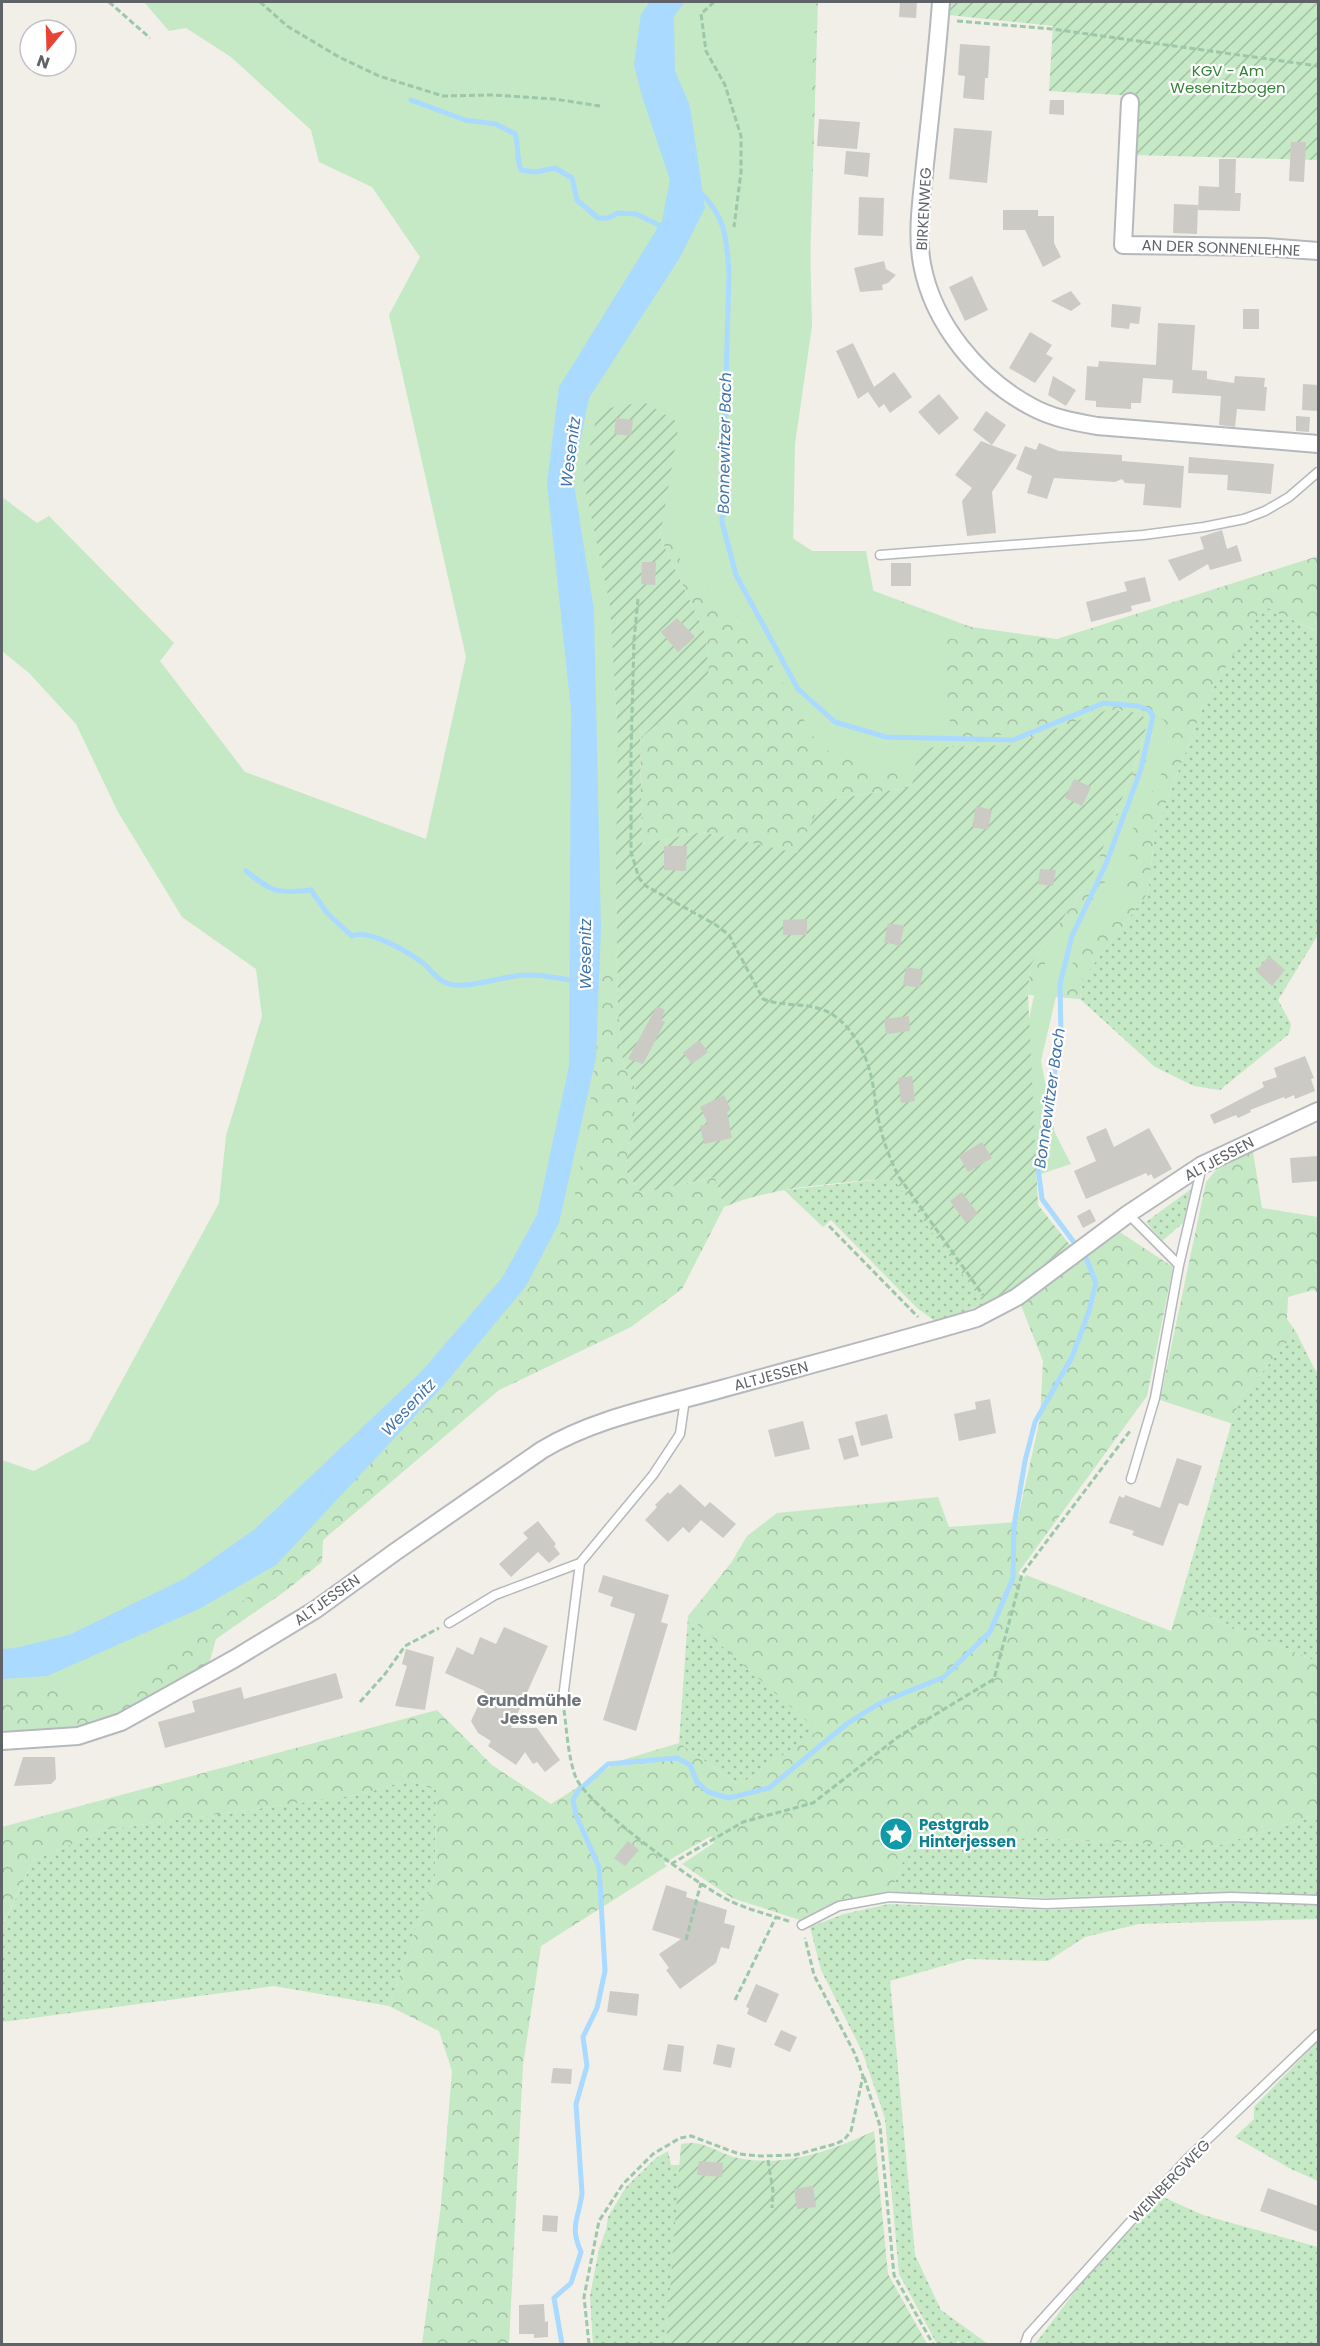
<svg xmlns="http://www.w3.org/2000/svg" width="1320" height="2346" font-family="Poppins,sans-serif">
  <defs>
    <pattern id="grass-dots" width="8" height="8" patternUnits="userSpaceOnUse" patternTransform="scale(1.5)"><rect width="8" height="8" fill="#c5e8c5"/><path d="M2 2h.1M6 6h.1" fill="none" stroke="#a3c0a4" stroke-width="1.8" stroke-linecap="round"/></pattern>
    <pattern id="forest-crowns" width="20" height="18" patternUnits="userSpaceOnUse" patternTransform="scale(1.5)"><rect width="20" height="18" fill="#c5e8c5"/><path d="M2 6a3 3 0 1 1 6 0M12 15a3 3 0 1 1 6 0" fill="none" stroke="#a3c0a4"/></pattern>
    <pattern id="garden-furrows" width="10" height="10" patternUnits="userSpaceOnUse" patternTransform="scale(1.5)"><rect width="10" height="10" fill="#c5e8c5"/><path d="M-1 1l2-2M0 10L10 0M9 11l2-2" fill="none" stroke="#a3c0a4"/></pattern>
  </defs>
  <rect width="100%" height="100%" fill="#f1efe8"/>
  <path fill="url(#grass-dots)" d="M1263,605L1315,631L1318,641V935L1278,1000L1291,1024L1289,1034L1220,1090L1194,1086L1155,1067L1080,999L1083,978L1148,893L1155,831L1205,702Z
    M893,1178L984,1304L936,1322L917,1308L831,1220L823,1227L784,1190Z
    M1191,1189L1183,1223L1162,1241L1146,1222Z
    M1296,1332L1314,1368L1318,1373V1662L1179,1604L1238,1401Z
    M688,1616L819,1731L739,1785L679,1743Z
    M408,1780L436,1790L435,1876L389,2006L274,1986L2,2022V1928L33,1861L104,1830L363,1794Z
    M1318,1815V1896L1233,1892L1049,1898L891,1892L911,1841L1035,1838L1213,1847Z
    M1233,1902L1318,1905V1919L1139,1924L1085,1937L1048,1961L967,1959L890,1981L915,2255L941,2310L988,2344H962L958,2341L955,2344H937L899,2274L885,2118L862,2051L821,1970L810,1927L844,1914L889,1904L1047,1910Z
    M1318,2041V2181L1291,2169L1235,2137L1254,2119V2107Z
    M668,2151L671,2165H680L666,2344H593L590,2296L599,2249L606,2230L608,2217L626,2187L656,2158Z
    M1163,2197L1203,2215L1318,2247V2344H1035L1093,2268Z"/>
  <path fill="url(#forest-crowns)" d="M685,2H818L809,299L783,532L874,591L971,627L1057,639L1318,556V641L1314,630L1263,606L1205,702L1155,831L1148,893L1083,978L1080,999L1028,995L1030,966L1092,876L1137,760L1147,723L1107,711L1011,745L912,787L822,801L797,854L702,832L642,844L640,739L709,679L706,635L660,537L679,423L610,605L618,739L616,863L618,1011L623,1062L638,1095L625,1169L641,1193L715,1177L724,1207L682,1289L631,1327L499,1390L323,1540L322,1562L284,1592L216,1639L209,1664L119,1715L78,1729L2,1733V1679L594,610Z
    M1253,1152L1262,1208L1318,1217V1293L1313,1290L1288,1297L1287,1319L1296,1332L1238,1401L1233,1424L1160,1400L1206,1182L1217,1169Z
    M1115,1229L1173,1267L1147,1396L1018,1573L1024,1578L1026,1575L1171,1631L1179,1604L1318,1662V1815L1213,1847L1035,1838L911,1841L891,1892L837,1902L800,1920L732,1898L682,1864L714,1843L711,1836L664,1863L667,1866L541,1946L523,2065L509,2344H422L441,2205L452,2071L439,2031L389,2006L435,1876L436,1790L408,1780L363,1794L104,1830L33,1861L2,1927V1827L437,1710L492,1765L551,1804L619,1761L679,1743L739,1785L818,1731L688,1616L731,1563L747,1536L777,1513L938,1497L949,1527L1017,1522L1040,1419L1043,1361L1020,1303Z"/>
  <path fill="#c5e8c5" d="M144,2H816L808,151L812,326L795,444L793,551H866L874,594L977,631L976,643L942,637L953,753L1005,733L1039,742L1073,725L1096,709L1136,711L1164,720L1171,746L1158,783L1135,817L1122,907L1086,939L1057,992L1041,1061L1055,1133L1071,1164L1032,1177L1021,1059L1033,1000L1051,946L1090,908L1106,880L1113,826L1131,784L1145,766L1149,746L1142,737L910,777L820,748L751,628L687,571L656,517L613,636L621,838L612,963L594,975L593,987L601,1002L588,1128L573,1204L547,1265L513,1309L396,1442L346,1480L252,1594L190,1642L143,1673L119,1698L94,1704L38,1684L2,1686V1460L34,1471L89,1441L219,1203L226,1136L262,1016L256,969L182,917L118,812L76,724L29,673L2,651V497L37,523L49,516L174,643L160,661L245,772L426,839L466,657L389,315L420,257L372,187L319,162L311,130L231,57L186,28L169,31Z"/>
  <path fill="url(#garden-furrows)" d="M950,2H1318V160L1134,155L1136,96L1049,91L1053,26L949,15Z
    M644,402L679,423L660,537L706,635L709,679L640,739L642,844L702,832L797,853L822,801L912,787L918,748L1012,745L1107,710L1141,713L1147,723L1137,760L1092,876L1030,966L1028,995L1038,1205L1070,1245L1015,1287L984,1304L893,1178C836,1184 777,1185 724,1207L715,1177L641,1193L625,1169L638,1095L623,1062L618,1011L616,863L618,739L610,605L583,478L598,410Z
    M874,2131L888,2274L927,2344H666L681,2144C704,2139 717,2153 738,2158C785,2168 833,2150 874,2131Z"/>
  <path fill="#aadaff" d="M650,2H685L674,16L675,71L690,106L705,208L679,259L589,398L573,478L594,610L601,928L596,1058L559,1223L526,1286L444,1385L276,1565L199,1609L47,1676L2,1679V1649L15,1648L69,1635L184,1579L255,1529L421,1372L502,1278L537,1215L569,1066L571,710L547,483L559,387L662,221L670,180L641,93L634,64L641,14Z"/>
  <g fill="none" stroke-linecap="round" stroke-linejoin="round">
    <path stroke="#aadaff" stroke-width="5" d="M411,100L465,120L496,124L515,134C519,146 516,158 521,170L535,172L555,168L572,178L577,200L598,218H608L618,213L636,214L663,227
      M246,871C272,892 277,894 311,890L327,913L352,936C368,928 408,952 423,963C429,968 436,978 444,982C465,992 502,975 526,975C542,974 560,979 577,981
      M562,2344L554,2298L571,2283L581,2252C569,2225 579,2219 582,2193L576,2104L587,2066L583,2037L597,2008L605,1971L599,1867L576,1815L573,1800L578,1791L608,1764L677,1758L690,1765L697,1782L708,1792L729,1798L769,1788L848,1723L880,1703L944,1677L990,1632L1013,1578L1014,1526L1025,1461L1035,1422L1072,1357L1089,1311L1096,1283L1087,1260L1042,1199L1038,1167L1061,1035L1060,984L1072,936L1106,864L1141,769L1153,716L1149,710L1138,706L1104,703L1013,740L886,737L835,722L798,689L736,575L722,522L729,273C726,238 727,219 700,192"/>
  </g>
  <path fill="#cccac5" d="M900,2H917L916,18L899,17Z
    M960,44L990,46L988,78H985L984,100L963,98L965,76L958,75Z
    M1050,100H1064V115L1049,114Z
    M819,119L860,122L857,149L817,146Z
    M954,128L992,131L987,183L949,179Z
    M1291,142H1306L1304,182L1289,181Z
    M846,151L870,153L868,177L844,174Z
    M1219,159H1236L1235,193H1241L1240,211L1198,210L1199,186L1219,187Z
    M859,197L884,198L883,236L858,235Z
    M1174,204L1198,205L1197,234L1173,233Z
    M1003,210H1038V216H1054V243L1061,257L1043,267L1025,230H1003Z
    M884,261L886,269L896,275L888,283L882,285L883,290L860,292L854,268Z
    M972,276L988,310L965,321L949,287Z
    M1071,291L1081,304L1071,311L1051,301Z
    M1112,304L1141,307L1139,324L1130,323L1129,329L1111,327Z
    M1243,309H1259V329H1243Z
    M1158,323L1195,325L1192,370L1207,371V379L1234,383L1235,376L1265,378L1264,387H1267L1265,411L1237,409L1235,427L1219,425L1221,396L1172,393L1173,380L1143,378L1141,403H1131V409L1096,407V401L1085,400L1087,366L1098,367L1099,361L1156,365Z
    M1030,332L1052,345L1046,354L1053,358L1035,383L1009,368Z
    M853,343L874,387L894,372L912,397L890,413L884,404L879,408L868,392L858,399L836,351Z
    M1053,376L1076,390L1066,406L1048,395Z
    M1303,384L1318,385V411L1302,410Z
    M939,394L959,418L939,435L918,412Z
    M986,411L1006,425L992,445L973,430Z
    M1296,416L1310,417L1309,432L1296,431Z
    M616,418L633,420L631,436L614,434Z
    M981,441L1017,455L992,492L996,533L967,536L962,501L972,488L955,475Z
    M1039,443L1059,451L1122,455V461L1184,466L1181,508L1143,505L1145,484L1125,483L1122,479L1115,482L1054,478L1047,499L1027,493L1032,476L1016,469L1025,446L1036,450Z
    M1189,457L1274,464L1271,494L1227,490L1228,475L1188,473Z
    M1222,530L1227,549L1237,545L1242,561L1210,570L1208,564L1179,581L1168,560L1204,549L1200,537Z
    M642,562H656L655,585L641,584Z
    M891,563H911V586H891Z
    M1145,577L1151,601L1131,606L1132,611L1091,622L1086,602L1127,591L1124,582Z
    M677,618L695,637L678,652L661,632Z
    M1074,779L1091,787L1082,806L1065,798Z
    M976,806L992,810L988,830L972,827Z
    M664,846H687L686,871L664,870Z
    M1040,869L1056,870L1053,886L1038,884Z
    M807,919V935H783V920Z
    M888,923L904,926L900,946L884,942Z
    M1269,956L1285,970L1272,986L1256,971Z
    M906,967L923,970L920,988L903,985Z
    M657,1006L665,1010L661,1020L665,1022L643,1064L628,1059Z
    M909,1016L910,1031L886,1034L884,1019Z
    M699,1040L708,1052L692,1064L683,1053Z
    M1305,1056L1314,1078L1311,1079L1315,1091L1295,1099L1294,1095L1285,1099L1284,1097L1250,1110L1251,1112L1238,1118L1236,1115L1214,1124L1210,1115L1264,1087L1262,1082L1277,1077L1274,1068Z
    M912,1076L915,1101L901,1103L898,1078Z
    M724,1095L731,1110L727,1112L732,1138L704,1144L700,1126L708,1124L700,1107Z
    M1106,1128L1114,1147L1149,1128L1172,1169L1154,1179L1151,1174L1148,1176L1146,1173L1086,1199L1074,1171L1096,1161L1086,1137Z
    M982,1142L992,1158L968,1172L959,1156Z
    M1318,1156V1181L1292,1183L1290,1158Z
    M962,1192L978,1214L966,1223L950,1201Z
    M1090,1209L1096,1221L1083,1228L1077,1216Z
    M990,1399L996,1433L959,1441L954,1414L976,1409L975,1402Z
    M887,1414L893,1438L861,1446L855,1422Z
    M803,1421L810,1449L775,1457L768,1430Z
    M853,1435L859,1456L844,1460L838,1439Z
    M1177,1458L1202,1466L1188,1506L1179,1503L1163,1546L1132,1535L1134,1531L1109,1523L1119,1496L1124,1498L1125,1495L1160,1508Z
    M680,1484L705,1507L710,1502L736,1524L723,1538L701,1520L689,1533L683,1527L668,1542L645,1520L657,1507L655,1505L668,1492L670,1494Z
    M538,1521L556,1544L554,1546L560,1554L549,1563L538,1552L511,1577L499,1564L528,1538L523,1533Z
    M603,1575L669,1595L661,1622L668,1624L636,1731L603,1720L635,1614L610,1606L613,1597L598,1592Z
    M504,1627L548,1646L511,1728H537L560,1760L545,1772L537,1762L533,1764L525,1752L516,1765L488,1746L491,1741L478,1733L471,1721L485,1691L445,1673L457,1647L473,1655L480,1637L496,1644Z
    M406,1649L434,1657L425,1710L395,1706L407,1666L402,1664Z
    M336,1673L343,1698L165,1748L158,1722L195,1712L192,1701L241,1687L244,1699Z
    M23,1757H55L56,1779L51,1784L14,1786Z
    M628,1841L639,1850L625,1866L614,1858Z
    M666,1885L687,1892L686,1897L727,1910L724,1923L735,1926L729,1949L721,1947L716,1963L680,1989L666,1970L669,1968L659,1954L681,1939L652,1930Z
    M756,1984L779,1994L766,2023L747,2014L749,2008L746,2007Z
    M610,1991L639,1994L637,2016L607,2012Z
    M781,2030L797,2037L790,2052L774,2045Z
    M668,2044L684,2046L681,2072L663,2070Z
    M717,2044L735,2048L731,2068L713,2064Z
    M553,2068L572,2069L571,2084L551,2083Z
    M699,2161L723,2163L722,2177L697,2175Z
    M813,2186L816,2207L797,2209L794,2189Z
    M1268,2188L1318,2206V2232L1260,2211Z
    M543,2215L558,2216L557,2232L542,2231Z
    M544,2304L545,2322L548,2321V2337L534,2338V2334H519V2305Z"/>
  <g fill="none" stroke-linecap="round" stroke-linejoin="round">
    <g stroke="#b5b8bc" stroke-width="11">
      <path id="lane" d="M880,555L1143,535L1204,527L1244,519L1265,511L1289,497L1318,472
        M1128,1214L1179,1265
        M1131,1479L1155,1398L1179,1265L1202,1166
        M449,1623L495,1595L580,1563
        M563,1698L580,1563L653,1475L680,1434L685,1399
        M802,1925L839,1906L889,1897L1046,1904L1231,1897L1318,1900
        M1025,2344L1028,2335L1187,2159L1318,2034"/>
    </g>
    <g stroke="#b5b8bc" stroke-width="20">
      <path id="street" d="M941,2C937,56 931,110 925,164C922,196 916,232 922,264C933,324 979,379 1032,407C1052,418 1075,422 1097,426L1318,444
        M1130,102L1123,245L1265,247L1318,251
        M2,1741L78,1736L121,1722L234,1659L315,1610L395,1552L542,1450C593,1419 656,1407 714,1391C801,1367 889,1344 977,1318L1017,1297L1128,1214L1202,1165L1318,1111"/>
    </g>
    <path stroke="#9cc7a9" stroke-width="3" stroke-dasharray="6 3" stroke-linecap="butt" d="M109,2L150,38
      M260,2L287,26L339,57L379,76L443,96L493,95L554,99L600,106
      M714,2L701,14L706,51L725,85L741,136V172L734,227
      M957,21L1052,29L1318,66
      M638,599L634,640L631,753V852L639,878L646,886L716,925L729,935L763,999C783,1007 805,1002 826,1011C848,1021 864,1048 870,1072C875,1089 875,1108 880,1126C884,1144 891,1161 899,1177L983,1295
      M829,1226L918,1317
      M360,1702L385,1674L405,1646L439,1628
      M564,1710C567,1732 568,1757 576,1778C589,1807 699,1886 730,1901C749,1910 771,1915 791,1922
      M671,1864L743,1822L813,1803L898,1737L994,1679L1022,1574L1130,1431
      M686,1940L701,1883
      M735,2000L776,1917
      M864,2077L880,2126L894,2275L933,2344
      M768,2160L773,2191L772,2208
      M589,2344L584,2297L599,2221L623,2184L653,2154L680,2138L691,2136L739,2154L760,2156L795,2155L835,2144L844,2140L851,2131L863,2076L855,2054L814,1975L805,1938"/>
    <use href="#lane" stroke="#fff" stroke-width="8"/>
    <use href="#street" stroke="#fff" stroke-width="16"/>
  </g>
  <defs>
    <g id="sight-disc" transform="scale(1.725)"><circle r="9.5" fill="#0f9aa8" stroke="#fff"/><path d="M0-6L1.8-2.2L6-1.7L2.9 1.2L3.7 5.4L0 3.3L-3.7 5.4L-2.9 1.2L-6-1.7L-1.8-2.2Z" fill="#fff"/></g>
  </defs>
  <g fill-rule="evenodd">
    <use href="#sight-disc" x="896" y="1834"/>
  </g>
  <g text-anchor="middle" stroke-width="4.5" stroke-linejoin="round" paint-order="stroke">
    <g font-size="15" fill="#348238" stroke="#fff">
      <text x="1228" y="76">KGV - Am<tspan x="1228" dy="17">Wesenitzbogen</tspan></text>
    </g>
    <g font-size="15" fill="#5f6368" stroke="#fff">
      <text transform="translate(924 209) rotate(-87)" y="5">BIRKENWEG</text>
      <text transform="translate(1221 248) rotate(2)" y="5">AN DER SONNENLEHNE</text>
      <text transform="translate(1219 1159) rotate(-28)" y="5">ALTJESSEN</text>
      <text transform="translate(771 1376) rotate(-15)" y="5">ALTJESSEN</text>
      <text transform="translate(327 1600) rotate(-35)" y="5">ALTJESSEN</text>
      <text transform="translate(1170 2181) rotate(-46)" y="5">WEINBERGWEG</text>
    </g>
    <g font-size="15" font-weight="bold" fill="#0d838f" stroke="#fff" text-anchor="start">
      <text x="919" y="1830">Pestgrab<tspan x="919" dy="17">Hinterjessen</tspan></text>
    </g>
    <g font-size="16" font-style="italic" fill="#4174aa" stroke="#fff">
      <text transform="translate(724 443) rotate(-89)" y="6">Bonnewitzer Bach</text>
      <text transform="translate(570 452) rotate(-83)" y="6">Wesenitz</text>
      <text transform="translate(585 954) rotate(-90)" y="6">Wesenitz</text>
      <text transform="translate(1049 1098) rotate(-82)" y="6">Bonnewitzer Bach</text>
      <text transform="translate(408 1407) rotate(-47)" y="6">Wesenitz</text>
    </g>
    <g font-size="16" font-weight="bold" fill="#70757a" stroke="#fff">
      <text x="529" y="1706">Grundmühle<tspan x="529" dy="18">Jessen</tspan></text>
    </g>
  </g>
  <rect width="1320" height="2346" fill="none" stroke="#5f6368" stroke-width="6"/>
  <g transform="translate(48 48) rotate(199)"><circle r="28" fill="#ffffff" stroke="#bfc1c3" stroke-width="1.5"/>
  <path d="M0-4.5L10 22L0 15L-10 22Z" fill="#ea4335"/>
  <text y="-9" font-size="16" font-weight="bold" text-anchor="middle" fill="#5f6368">N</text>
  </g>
</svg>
